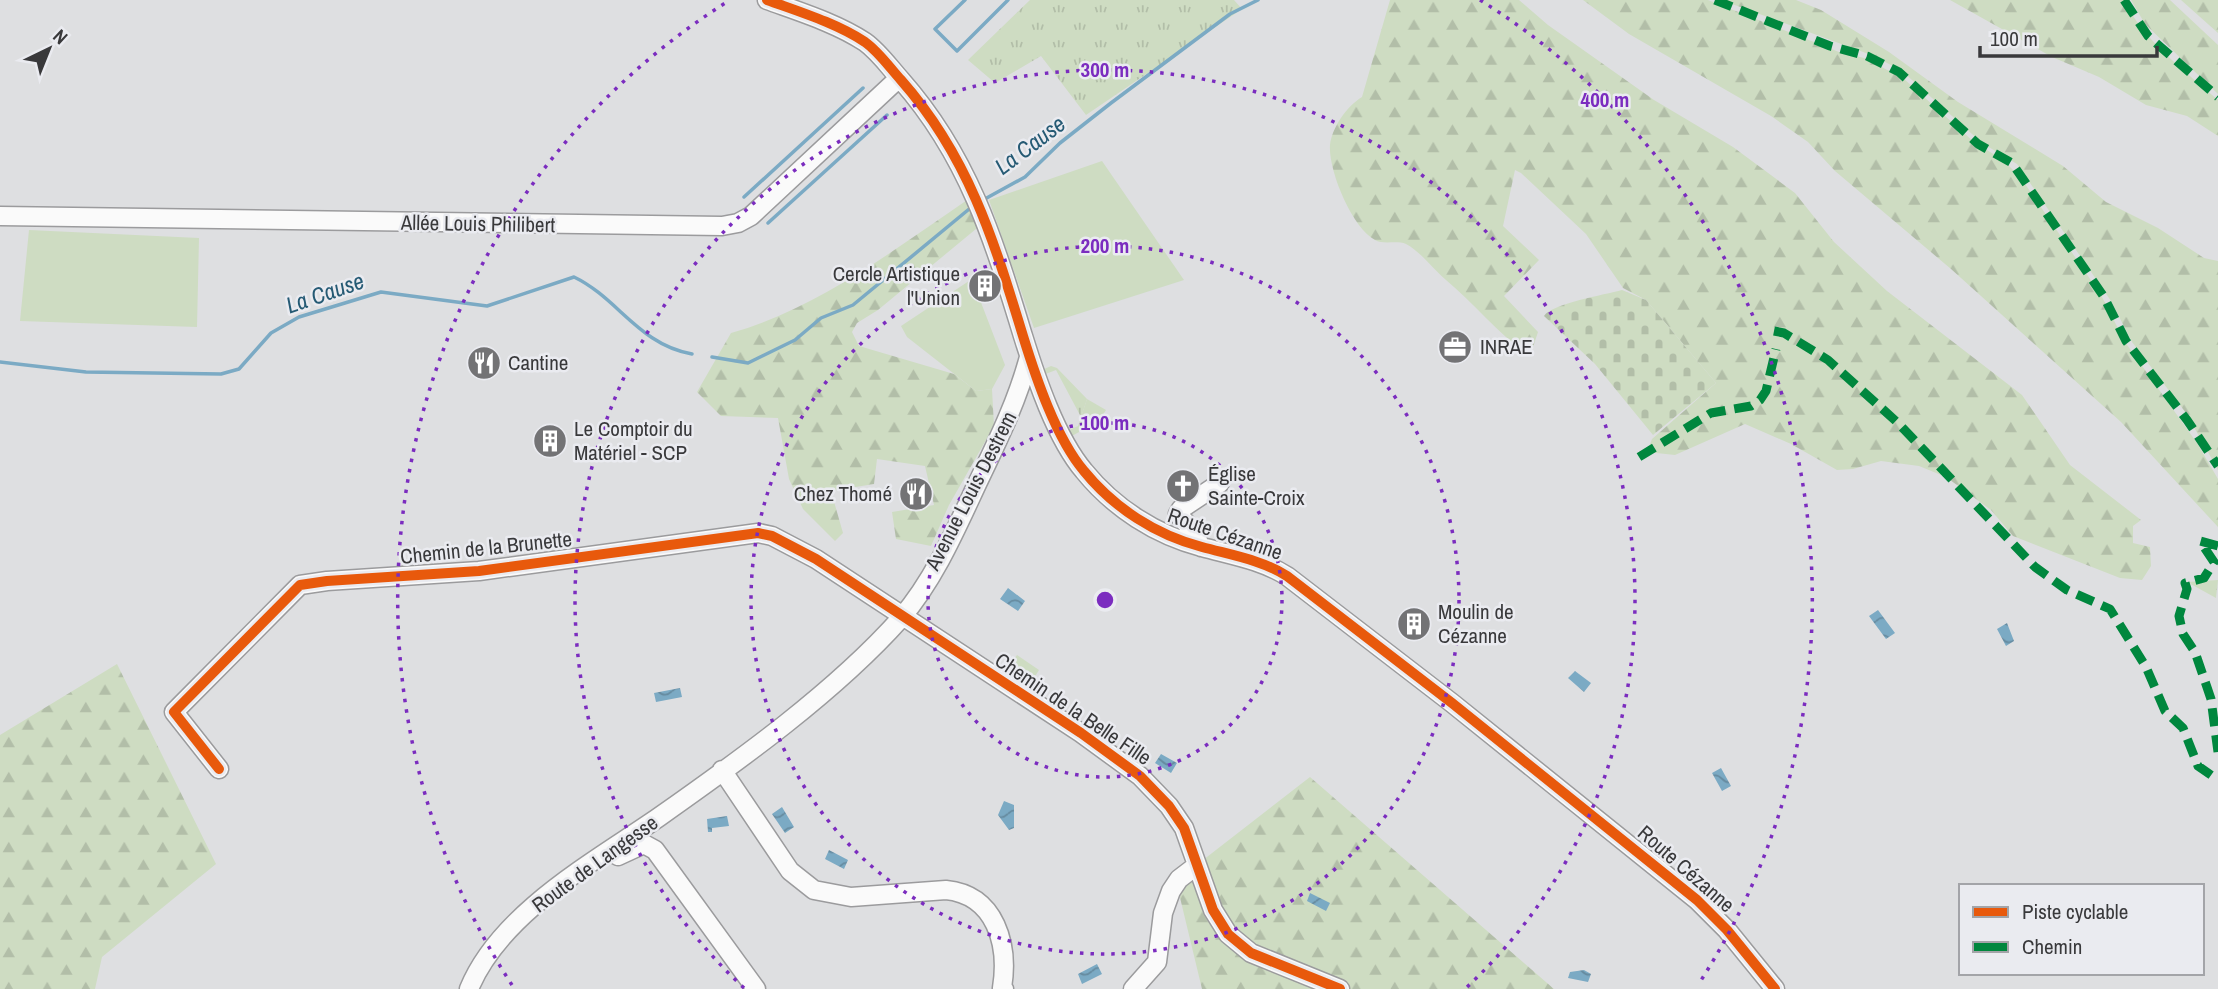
<svg xmlns="http://www.w3.org/2000/svg" width="2218" height="989" font-family="'Archivo Narrow',sans-serif">
  <defs>
    <pattern id="grass-tufts" width="24" height="20" patternUnits="userSpaceOnUse" patternTransform="scale(1.75)"><rect width="24" height="20" fill="#cedcc2"/><path d="M3 7l-1-3M5 7V3M7 7l1-3M15 17l-1-3M17 17v-4M19 17l1-3" fill="none" stroke="#b2bea8"/></pattern>
    <pattern id="forest-firs" width="22" height="20" patternUnits="userSpaceOnUse" patternTransform="scale(1.75)"><rect width="22" height="20" fill="#cedcc2"/><path d="M5 1l3.5 6h-7zM16 11l3.5 6h-7z" fill="#b2bea8"/></pattern>
    <pattern id="cemetery-stones" width="16" height="16" patternUnits="userSpaceOnUse" patternTransform="scale(1.75)"><rect width="16" height="16" fill="#cedcc2"/><path d="M2 7V4a2 2 0 0 1 4 0v3zM10 15v-3a2 2 0 0 1 4 0v3z" fill="#b2bea8"/></pattern>
    <pattern id="water-waves" width="16" height="10" patternUnits="userSpaceOnUse" patternTransform="scale(1.75)"><rect width="16" height="10" fill="#7baac4"/><path d="M0 5q4-4 8 0t8 0" fill="none" stroke="#668ba0"/></pattern>
  </defs>
  <rect width="100%" height="100%" fill="#dedfe1"/>
  <path fill="url(#grass-tufts)" d="M1030,0H1234L1242,9L1086,115L1041,56L995,83L968,60Z
    M1051,366L1057,368L1087,399L1081,417L1056,370L1043,375L1042,370Z"/>
  <path fill="url(#forest-firs)" d="M1390,0H1519L1548,25L1654,100L1733,147L1795,193L1834,242L1887,291L2022,395L2070,465L2141,520L2133,526V543L2150,547L2151,566L2142,580L2120,578L2013,536L1991,510L1946,477L1919,466L1881,461L1853,469L1837,470L1791,444L1745,424L1675,455L1647,452L1652,439L1716,383L1646,300L1623,288L1586,234L1521,173L1515,170L1503,226L1539,260L1504,296L1538,332L1530,356C1499,335 1475,304 1446,280C1434,270 1420,251 1406,244C1397,240 1383,245 1375,240C1352,228 1328,170 1330,145C1332,127 1347,106 1362,97Z
    M1583,0H1708L1839,52L1864,58L1903,78L1974,142L2003,160L2021,178L2101,295L2125,342L2197,443L2218,479V527L2121,422L1951,269L1835,171L1808,142L1771,116L1629,34Z
    M1721,0H1796L1821,10L1889,52L1958,102L2063,166L2106,202L2158,228L2204,258L2218,261V470L2186,413L2132,342L2111,301L2017,164L1982,143L1902,71L1874,56Z
    M1950,0H2124C2142,39 2186,72 2218,100V136L2187,116L2146,105L2099,77L2052,57Z
    M2131,0H2170L2218,45V94L2145,24Z
    M2181,0H2218V33Z
    M970,198L982,224L878,310L857,323L852,332L859,346L954,374L976,391L992,389L994,426L949,505L931,546L896,539L892,512L934,505L925,466L877,459L874,484L831,491L843,533L835,541L803,509L789,479L778,418L721,416L697,392L731,333C819,308 895,249 970,198Z
    M2218,580L2216,598L2187,582Z
    M117,664L216,864L102,957L95,989H0V735Z
    M1310,777L1554,989H1202L1176,881Z"/>
  <path fill="url(#cemetery-stones)" d="M1622,290L1646,300L1716,383L1653,435L1595,364L1544,316C1553,303 1604,295 1622,290Z"/>
  <path fill="#cedcc2" d="M1102,161L1184,280L1034,328L989,200Z
    M29,230L199,238L197,327L20,321Z
    M972,279L1005,365L992,389L976,391L907,337L901,326Z
    M1087,399L1106,410L1099,421L1070,437L1067,431L1078,426Z
    M1017,655L1039,670L1031,683L1008,668Z"/>
  <path fill="url(#water-waves)" d="M1008,588L1025,601L1018,611L1000,599Z
    M1878,610L1895,633L1886,639L1869,616Z
    M2007,623L2014,641L2006,646L1997,629Z
    M1575,671L1591,683L1584,692L1568,678Z
    M680,688L682,697L656,702L654,693Z
    M1161,754L1177,763L1171,773L1155,763Z
    M1721,768L1731,786L1722,791L1712,773Z
    M1004,801L1014,805V828L1009,830L998,815Z
    M782,807L794,827L785,833L772,814Z
    M727,816L729,826L712,828V832H708L707,819Z
    M829,850L848,860L844,869L825,859Z
    M1310,893L1330,903L1326,911L1307,901Z
    M1097,964L1102,974L1082,984L1078,974Z
    M1584,970L1591,974L1588,982L1568,978L1570,972Z"/>
  <g fill="none" stroke-linecap="round" stroke-linejoin="round">
    <path stroke="#7baac4" stroke-width="3.5" d="M965,0L935,29L957,51L1008,0
      M744,197L863,88
      M983,200L1025,177L1060,143L1111,103L1230,14L1258,0
      M768,223L887,115
      M712,357L748,363L795,340L821,318L853,305L974,205
      M0,362L86,372L221,374L239,369L271,333L299,317L381,292L487,306L574,277C618,298 639,345 692,354"/>
    <g stroke="#9b9b9d" stroke-width="21">
      <path id="minor" d="M767,0C800,12 836,23 865,42C879,52 890,68 901,80C969,157 994,241 1023,336C1036,378 1056,438 1084,471C1114,508 1156,535 1202,547C1231,555 1262,560 1287,576L1452,703L1697,900L1727,930L1775,989
        M0,216L722,226L738,223L751,216L899,78
        M1201,547L1193,531L1178,514L1181,509L1220,483
        M219,769L174,712L300,585L327,581L479,571L758,533L772,536L816,559L1081,733L1140,776L1169,806L1184,828L1213,910L1228,934L1251,953L1340,989
        M722,770L790,871L814,890L851,897L946,890C996,895 1009,945 1002,988L1004,989
        M618,856L644,844L655,850L756,989
        M469,989C500,913 594,862 659,817C740,760 835,692 901,618C934,580 956,529 977,484C997,442 1017,402 1029,357
        M1133,989L1157,962L1163,913L1171,891L1179,879L1196,866"/>
    </g>
    <use href="#minor" stroke="#fafafa" stroke-width="18"/>
    <path stroke="#00873e" stroke-width="9" stroke-dasharray="18 9" stroke-linecap="butt" d="M1715,0L1830,46L1867,56L1899,72L1978,144L2012,163L2104,297L2126,341L2187,420L2218,466
      M2124,0L2148,36L2218,97
      M1774,331L1784,333L1828,360L1898,423L2035,567L2067,590L2110,609L2146,667L2165,711L2183,728L2198,766L2218,780
      M1639,457L1711,413L1751,406L1760,400L1766,391L1776,349
      M2218,546L2200,541L2214,562L2204,578L2185,583L2187,589L2179,616L2183,634L2195,652L2211,699L2218,752"/>
    <g stroke="#eaebf0" stroke-width="15">
      <path id="cycleway" d="M767,0C800,12 836,23 865,42C879,52 890,68 901,80C969,157 994,241 1023,336C1036,378 1056,438 1084,471C1114,508 1156,535 1202,547C1231,555 1262,560 1287,576L1452,703L1697,900L1727,930L1775,989
        M219,769L174,712L300,585L327,581L479,571L758,533L772,536L816,559L1081,733L1140,776L1169,806L1184,828L1213,910L1228,934L1251,953L1340,989"/>
    </g>
    <use href="#cycleway" stroke="#e8590c" stroke-width="10"/>
  </g>
  <g fill="none" stroke="#7b2cbf" stroke-width="3.5" stroke-dasharray="3.5 7">
    <circle cx="1105" cy="600" r="177"/>
    <circle cx="1105" cy="600" r="354"/>
    <path d="M744 988A530 530 0 1 1 1466 988"/>
    <path d="M512 985A707 707 0 0 1 730 0M1480 0A707 707 0 0 1 1698 985"/>
  </g>
  <defs>
    <g id="building-disc" transform="scale(1.75)"><circle r="9.5" fill="#737375" stroke="#eaebf0"/><path d="M-4-6H4V6H1V3H-1V6H-4ZM-2.5-4.3h1.7v1.8h-1.7ZM.8-4.3h1.7v1.8H.8ZM-2.5-1h1.7V.8h-1.7ZM.8-1h1.7V.8H.8Z" fill="#fff"/></g>
    <g id="office-disc" transform="scale(1.75)"><circle r="9.5" fill="#737375" stroke="#eaebf0"/><path d="M-6-3h4V-5.5h4V-3h4V5H-6ZM-1-4.5V-3h2v-1.5ZM-6 0V1H6V0Z" fill="#fff"/></g>
    <g id="restaurant-disc" transform="scale(1.75)"><circle r="9.5" fill="#737375" stroke="#eaebf0"/><path d="M-5-6h1v4h1v-4h1v4h1v-4h1v5L-1.5 .5V6h-2V.5L-5-1ZM5-6V6H3V1.5H1.5Q1.5-4 5-6Z" fill="#fff"/></g>
    <g id="church-disc" transform="scale(1.75)"><circle r="9.5" fill="#737375" stroke="#eaebf0"/><path d="M-1.2-6h2.4v3.5h3.3v2.4h-3.3V6h-2.4V-.1h-3.3v-2.4h3.3Z" fill="#fff"/></g>
  </defs>
  <g fill-rule="evenodd">
    <use href="#building-disc" x="985" y="286"/>
    <use href="#office-disc" x="1455" y="347"/>
    <use href="#restaurant-disc" x="484" y="363"/>
    <use href="#building-disc" x="550" y="441"/>
    <use href="#church-disc" x="1183" y="486"/>
    <use href="#restaurant-disc" x="916" y="494"/>
    <use href="#building-disc" x="1414" y="624"/>
  </g>
  <g text-anchor="middle" stroke-width="5" stroke-linejoin="round" paint-order="stroke">
    <g font-size="21" fill="#39393b" stroke="#eaebf0">
      <text transform="translate(478 224) rotate(1)" y="7">Allée Louis Philibert</text>
      <text transform="translate(971 491) rotate(-63)" y="7">Avenue Louis Destrem</text>
      <text transform="translate(1225 534) rotate(19)" y="7">Route Cézanne</text>
      <text transform="translate(486 548) rotate(-6)" y="7">Chemin de la Brunette</text>
      <text transform="translate(1073 709) rotate(34)" y="7">Chemin de la Belle Fille</text>
      <text transform="translate(595 864) rotate(-36)" y="7">Route de Langesse</text>
      <text transform="translate(1686 869) rotate(41)" y="7">Route Cézanne</text>
    </g>
    <g font-size="21" fill="#39393b" stroke="#eaebf0" text-anchor="start">
      <text x="960" y="281" text-anchor="end">Cercle Artistique<tspan x="960" dy="24">l'Union</tspan></text>
      <text x="1480" y="354">INRAE</text>
      <text x="508" y="370">Cantine</text>
      <text x="574" y="436">Le Comptoir du<tspan x="574" dy="24">Matériel - SCP</tspan></text>
      <text x="1208" y="481">Église<tspan x="1208" dy="24">Sainte-Croix</tspan></text>
      <text x="892" y="501" text-anchor="end">Chez Thomé</text>
      <text x="1438" y="619">Moulin de<tspan x="1438" dy="24">Cézanne</tspan></text>
    </g>
    <g font-size="23" font-style="italic" fill="#255a74" stroke="#eaebf0">
      <text transform="translate(1030 145) rotate(-37)" y="8">La Cause</text>
      <text transform="translate(325 293) rotate(-19)" y="8">La Cause</text>
    </g>
  </g>
  <circle cx="1105" cy="600" r="10" fill="#7b2cbf" stroke="#eaebf0" stroke-width="3.5"/>
  <g font-size="21" text-anchor="middle" font-weight="bold" fill="#7b2cbf" stroke="#eaebf0" stroke-width="5" stroke-linejoin="round" paint-order="stroke">
    <text x="1105" y="77">300 m</text>
    <text x="1605" y="107">400 m</text>
    <text x="1105" y="253">200 m</text>
    <text x="1105" y="430">100 m</text>
  </g>
  <rect x="1959" y="884" width="245" height="91" fill="#eaebf0" stroke="#a3a4a8" stroke-width="2"/>
  <rect x="1973" y="907" width="35" height="10" fill="#e8590c" stroke="#a3a4a8" stroke-width="2"/>
  <text x="2022" y="919" font-size="21" fill="#39393b">Piste cyclable</text>
  <rect x="1973" y="942" width="35" height="10" fill="#00873e" stroke="#a3a4a8" stroke-width="2"/>
  <text x="2022" y="954" font-size="21" fill="#39393b">Chemin</text>
  <g transform="translate(49 49) rotate(43)" stroke="#eaebf0" stroke-width="5" paint-order="stroke">
  <path d="M0-5L12 26L0 18L-12 26Z" fill="#39393b"/>
  <text y="-10" font-size="19" font-weight="bold" text-anchor="middle" fill="#39393b">N</text>
  </g>
  <path d="M1980 46v10h177v-10" fill="none" stroke="#39393b" stroke-width="3.5"/>
  <text x="1990" y="46" font-size="21" fill="#39393b" stroke="#eaebf0" stroke-width="5" paint-order="stroke">100 m</text>
</svg>
